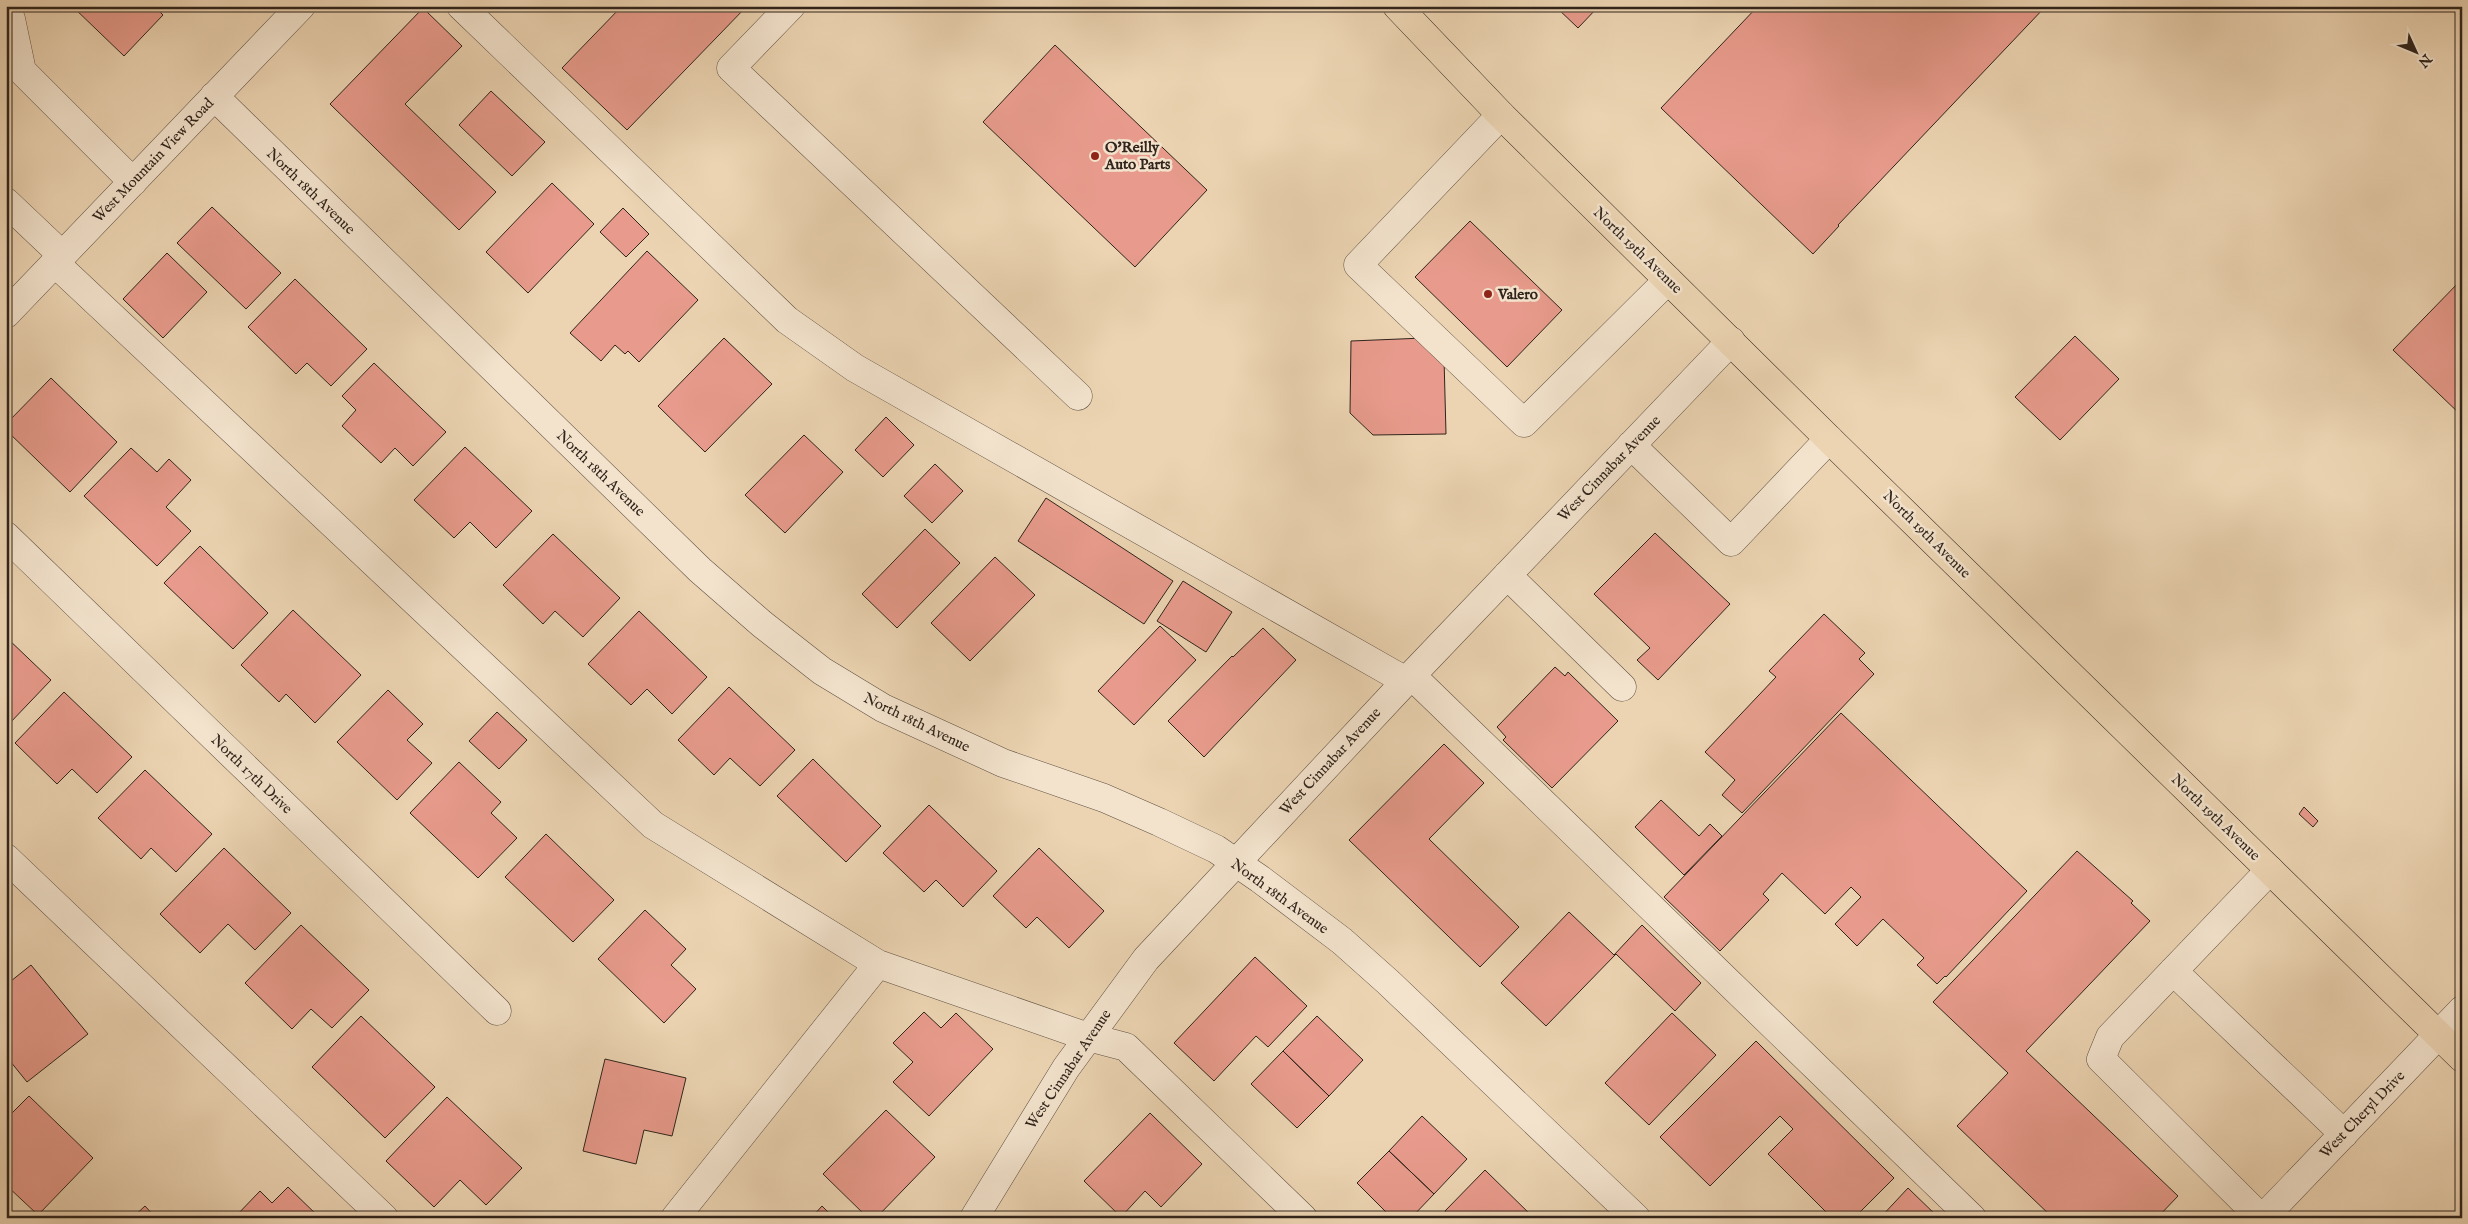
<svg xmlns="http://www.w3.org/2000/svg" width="2468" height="1224" font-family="'IM FELL English',serif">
  <rect width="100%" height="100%" fill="#ecd4b2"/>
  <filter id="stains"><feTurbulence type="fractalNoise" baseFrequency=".004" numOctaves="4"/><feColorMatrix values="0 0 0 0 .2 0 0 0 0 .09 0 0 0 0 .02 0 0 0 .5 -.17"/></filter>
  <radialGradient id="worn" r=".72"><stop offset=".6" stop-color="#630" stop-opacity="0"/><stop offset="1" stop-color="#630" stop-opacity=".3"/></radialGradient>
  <path fill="#e89b8c" stroke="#30241c" d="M72,6H154L163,15L124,56Z
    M622,6H747L627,130L562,68Z
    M1555,6H1599L1578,28Z
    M1758,6H2046L1838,225L1839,226L1813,254L1661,108Z
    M423,8L462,46L405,104L496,192L459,230L330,104Z
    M1055,45L1207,190L1135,267L983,122Z
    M491,91L545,142L512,176L459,125Z
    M552,183L594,224L528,293L486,252Z
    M212,207L281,273L246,309L177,243Z
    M623,208L649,234L626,257L600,232Z
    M1470,221L1562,310L1507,367L1415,277Z
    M647,251L698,300L639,362L628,351L625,354L615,345L601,361L570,333Z
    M167,253L207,292L163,338L123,299Z
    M295,279L367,349L331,386L307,363L296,374L248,327Z
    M2462,279V416L2393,350Z
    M2075,336L2119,379L2060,440L2015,397Z
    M724,338L772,384L705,452L658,406Z
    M1424,338L1444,358L1446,434L1373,435L1350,413L1351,341Z
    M374,363L446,432L413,466L395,448L381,463L342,426L356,410L342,396Z
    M51,378L117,442L70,492L6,430V424Z
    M886,417L914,445L883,477L855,450Z
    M804,435L843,472L785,533L745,495Z
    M465,447L532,511L496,548L470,522L454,538L414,500Z
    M131,448L157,472L169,459L191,480L166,507L191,531L157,566L84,496Z
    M935,464L963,491L932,523L904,496Z
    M1046,498L1173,581L1144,624L1018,541Z
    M925,529L960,563L897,628L862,594Z
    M1655,533L1730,604L1658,680L1637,660L1650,648L1594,594Z
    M553,534L620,598L583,637L555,611L543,624L503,585Z
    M200,546L268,613L233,649L164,583Z
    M995,557L1035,595L970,661L931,623Z
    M1183,581L1232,612L1206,652L1157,621Z
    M293,610L361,675L315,723L286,694L279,702L241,665Z
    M639,611L707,677L672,714L647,689L631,705L588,664Z
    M1824,614L1865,653L1859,659L1874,674L1742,813L1722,795L1735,780L1705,752L1776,677L1769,671Z
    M1160,626L1196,660L1134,725L1098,691Z
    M1263,628L1296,660L1204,757L1168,721L1232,656L1233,657Z
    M6,637L51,680L8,725L6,723Z
    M1555,667L1565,676L1568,672L1618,721L1552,788L1503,740L1506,737L1497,727Z
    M729,687L795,750L760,786L730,758L714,775L678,740Z
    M388,690L423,724L407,740L432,763L397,800L337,742Z
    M64,692L132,757L97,793L72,769L57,784L15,743Z
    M497,712L527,740L499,769L469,741Z
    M1841,713L2027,891L1946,977L1945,976L1937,984L1917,965L1924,958L1883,919L1857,946L1835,924L1861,897L1851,887L1825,914L1782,873L1763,894L1769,900L1720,951L1664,897Z
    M1444,744L1484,783L1429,839L1519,927L1480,967L1349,840Z
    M813,759L881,826L846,862L777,796Z
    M459,762L501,802L491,813L517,838L478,878L410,813Z
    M145,770L212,834L176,872L151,848L141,859L98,818Z
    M1661,800L1699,836L1710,824L1722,836L1684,875L1635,827Z
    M929,805L997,871L963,907L936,880L924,892L883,853Z
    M2304,807L2318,821L2313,827L2299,814Z
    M546,834L614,900L573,942L505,877Z
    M224,848L291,913L255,950L228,924L200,953L160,914Z
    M1039,848L1104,911L1069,948L1037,917L1026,928L993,896Z
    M2077,851L2133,901L2131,903L2150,921L2026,1051L2178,1196L2157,1218H2053L1957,1126L2008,1073L1933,1002Z
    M645,910L686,949L671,965L696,989L664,1023L598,959Z
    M1569,912L1614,955L1642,925L1701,983L1675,1011L1616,954L1546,1026L1501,983Z
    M301,925L369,990L332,1028L311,1009L292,1029L245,983Z
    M1255,957L1307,1006L1268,1047L1256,1036L1214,1081L1174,1043Z
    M31,965L88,1034L27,1082L6,1056V985Z
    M924,1012L941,1028L956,1013L993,1049L929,1116L893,1082L913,1062L893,1043Z
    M1672,1013L1716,1055L1649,1125L1605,1083Z
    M361,1016L435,1087L385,1138L312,1067Z
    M1317,1016L1363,1060L1329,1096L1283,1051Z
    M1756,1041L1894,1178L1854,1218H1832L1768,1154L1793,1129L1780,1116L1710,1186L1660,1137Z
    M1283,1051L1329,1096L1297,1128L1251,1084Z
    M605,1059L686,1078L672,1136L644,1130L636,1164L583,1151Z
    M29,1096L93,1158L38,1215L6,1185V1119Z
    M447,1097L522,1168L486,1205L460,1180L434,1207L386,1161Z
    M886,1110L935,1157L876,1218H868L823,1174Z
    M1150,1113L1202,1164L1161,1207L1145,1191L1121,1217L1084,1181Z
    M1422,1116L1467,1159L1434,1194L1389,1151Z
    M1389,1151L1434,1194L1411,1218H1392L1357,1183Z
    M1485,1170L1534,1218H1451L1445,1211Z
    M288,1187L320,1218H234L260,1191L272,1203Z
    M1908,1188L1939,1218H1880Z
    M145,1206L156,1218H132Z
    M822,1206L834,1218H811Z"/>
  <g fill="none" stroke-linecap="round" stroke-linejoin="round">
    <g stroke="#5f5042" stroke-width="29">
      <path id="minor" d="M461,6L787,320L855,368L1406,681
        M791,6L731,68L1078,396
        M6,13L11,19L22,71L133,182
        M214,96L700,570L762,624L822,671L883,708L1003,763L1104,798L1159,822L1216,849L1260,879L1342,941L1388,982L1636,1218
        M1501,115L1358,265L1524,423L1668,280
        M6,202L62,255
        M55,263L653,825L878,964L1088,1037L1126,1047L1303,1218
        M6,314L301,6
        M1631,445L1731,542L1829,439
        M6,536L497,1011
        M1507,575L1622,687
        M1412,676L1972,1218
        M6,858L384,1218
        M2173,971L2344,1134
        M675,1218L878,964
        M974,1218L1066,1068L1146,959L1406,681L1731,341
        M2261,1218L2101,1059L2110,1037L2270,870
        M2263,1218L2462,1010"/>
    </g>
    <g stroke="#30241c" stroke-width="29">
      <path id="major" d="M1397,6L1501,115L1829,439L2462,1058"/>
    </g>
    <use href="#minor" stroke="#f3e3cd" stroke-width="28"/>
    <use href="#major" stroke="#ecd4b2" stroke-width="28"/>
  </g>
  <g fill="#8f2418" stroke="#f3e3cd" stroke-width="2">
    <circle cx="1095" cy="156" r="5"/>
    <circle cx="1488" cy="294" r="5"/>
  </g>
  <g text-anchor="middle" stroke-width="5" stroke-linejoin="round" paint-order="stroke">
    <g font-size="15" font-weight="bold" fill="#30241c" stroke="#f3e3cd" text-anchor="start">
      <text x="1105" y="152">O'Reilly<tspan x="1105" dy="17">Auto Parts</tspan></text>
      <text x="1498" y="299">Valero</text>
    </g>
    <g font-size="15" fill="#30241c" stroke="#f3e3cd">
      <text transform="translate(153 160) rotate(-46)" y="5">West Mountain View Road</text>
      <text transform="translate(311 191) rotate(44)" y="5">North 18th Avenue</text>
      <text transform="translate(1638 250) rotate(44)" y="5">North 19th Avenue</text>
      <text transform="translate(1609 468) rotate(-46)" y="5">West Cinnabar Avenue</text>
      <text transform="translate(601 473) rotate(44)" y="5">North 18th Avenue</text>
      <text transform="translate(1927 534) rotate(45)" y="5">North 19th Avenue</text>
      <text transform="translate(917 722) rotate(26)" y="5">North 18th Avenue</text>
      <text transform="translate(1330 761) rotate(-47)" y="5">West Cinnabar Avenue</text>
      <text transform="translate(252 774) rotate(44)" y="5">North 17th Drive</text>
      <text transform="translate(2216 817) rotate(44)" y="5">North 19th Avenue</text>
      <text transform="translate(1280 896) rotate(36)" y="5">North 18th Avenue</text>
      <text transform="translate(1068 1069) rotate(-56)" y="5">West Cinnabar Avenue</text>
      <text transform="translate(2362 1114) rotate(-46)" y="5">West Cheryl Drive</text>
    </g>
  </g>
  <rect width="2468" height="1224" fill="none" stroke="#ecd4b2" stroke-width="25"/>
  <rect x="8" y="8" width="2453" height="1209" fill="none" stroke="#30241c" stroke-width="2.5"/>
  <rect x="12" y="12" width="2443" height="1199" fill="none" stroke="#30241c"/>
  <g transform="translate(2416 52) rotate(134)" stroke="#f3e3cd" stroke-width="4" paint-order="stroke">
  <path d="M0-4L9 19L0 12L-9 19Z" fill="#30241c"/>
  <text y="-8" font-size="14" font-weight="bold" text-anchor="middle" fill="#30241c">N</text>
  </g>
  <rect width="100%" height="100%" filter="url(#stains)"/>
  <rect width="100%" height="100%" fill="url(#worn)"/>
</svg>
